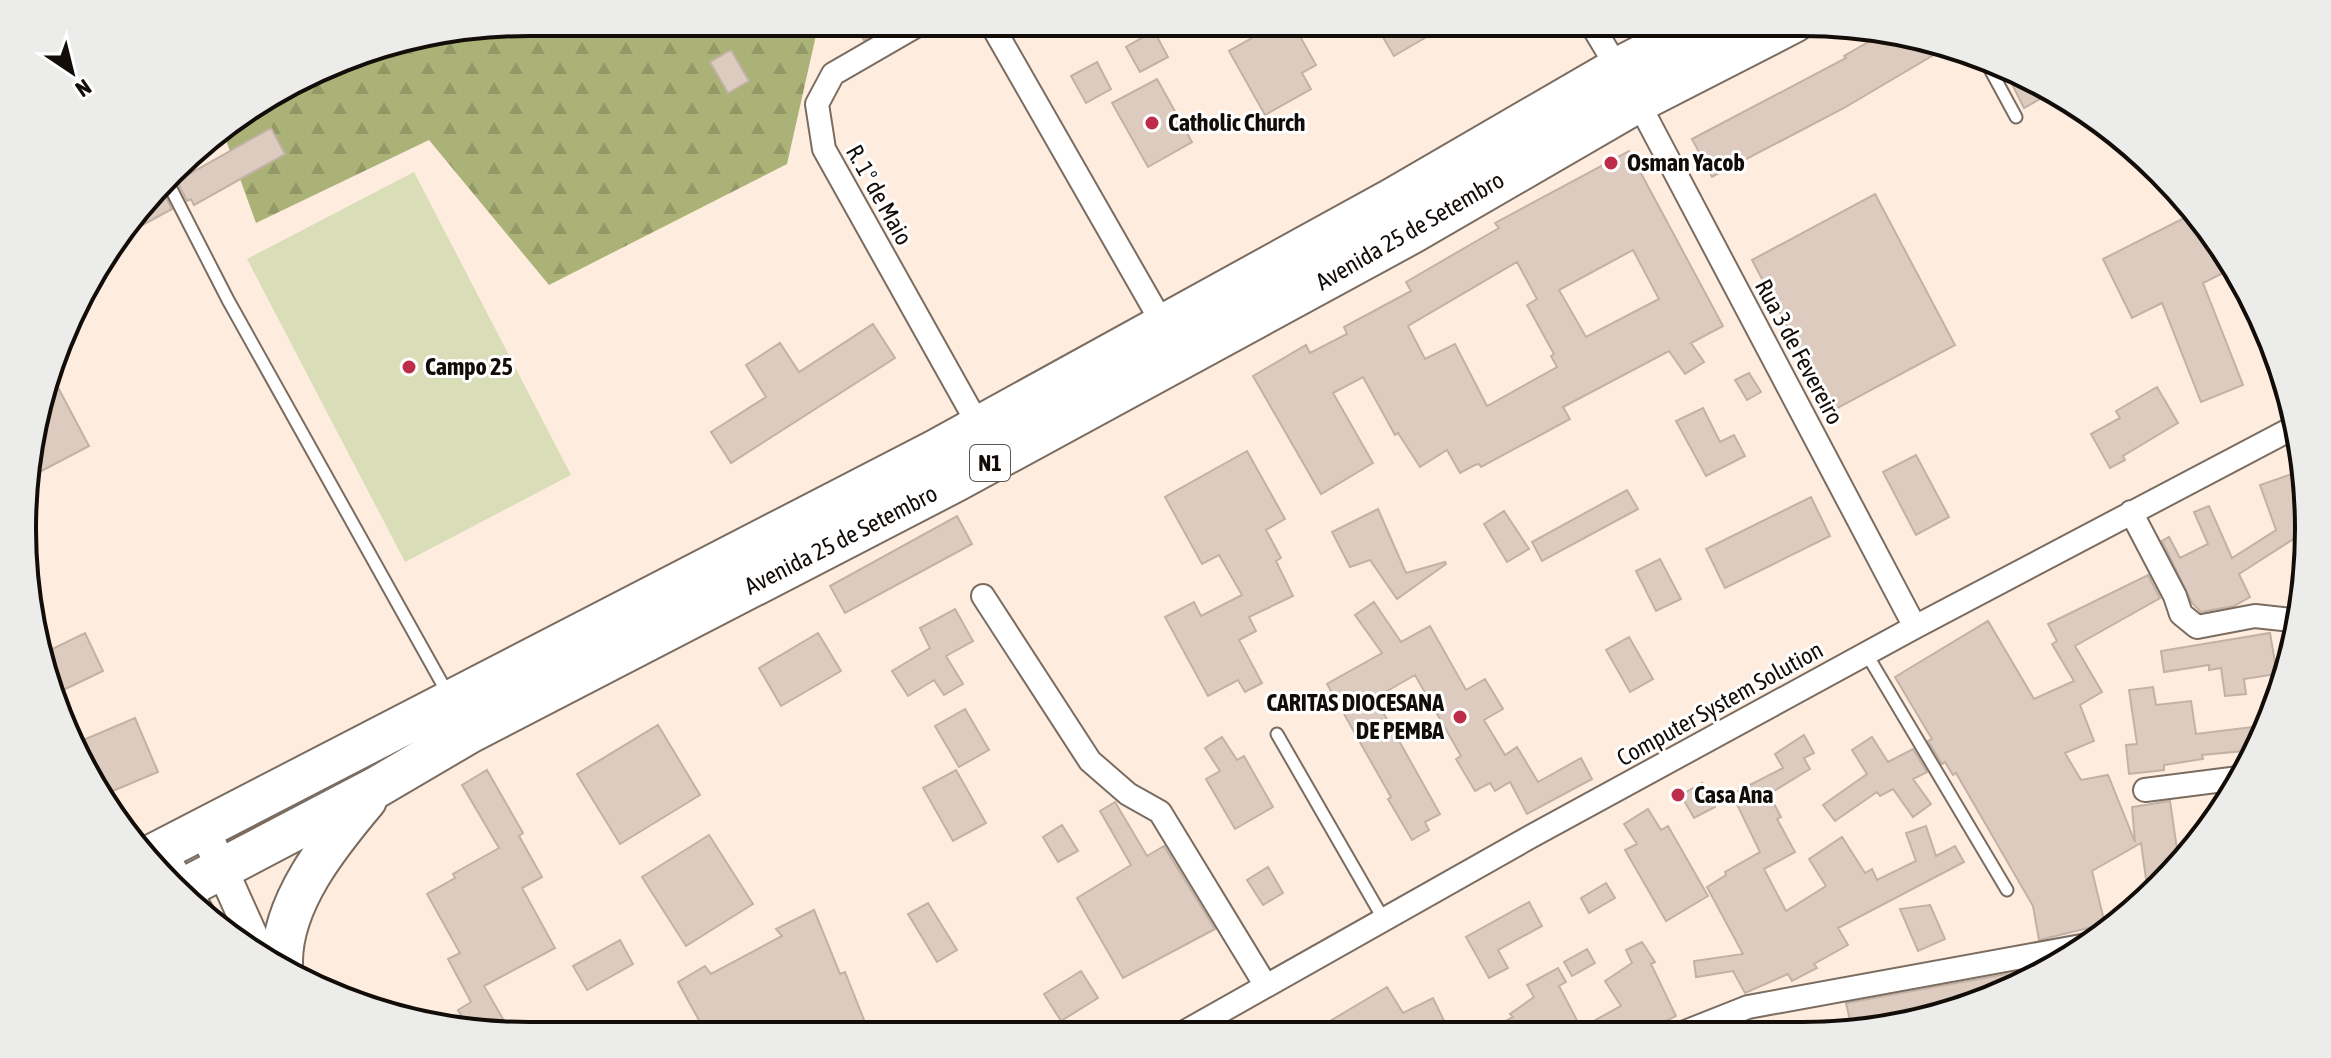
<svg xmlns="http://www.w3.org/2000/svg" width="2331" height="1058" font-family="'Asap Condensed',sans-serif">
  <defs>
    <pattern id="forest-firs" width="22" height="20" patternUnits="userSpaceOnUse" patternTransform="scale(2)"><rect width="22" height="20" fill="#abb277"/><path d="M5 1l3.5 6h-7zM16 11l3.5 6h-7z" fill="#929866"/></pattern>
  </defs>
  <rect width="100%" height="100%" fill="#feeddf"/>
  <path fill="#d9deb9" d="M414,172L571,475L405,562L247,259Z"/>
  <path fill="url(#forest-firs)" d="M529,22H819L787,164L549,285L429,140L256,223L223,132L366,49Z"/>
  <path fill="#dccbbe" stroke="#c2b2a5" stroke-width="2" fill-rule="evenodd" d="M854,22H895L864,40Z
    M1280,22H1292L1316,65L1302,73L1311,89L1265,115L1229,51Z
    M1374,22H1452L1394,56Z
    M1154,31L1168,57L1140,72L1126,47Z
    M1877,37L1942,50L1844,108L1712,177L1692,139L1846,58L1844,56Z
    M731,50L749,81L728,93L710,62Z
    M1097,62L1111,89L1086,103L1071,76Z
    M2002,64L2047,95L2024,108Z
    M1157,79L1192,142L1148,167L1112,103Z
    M271,128L285,154L194,205L191,199L187,201L177,181Z
    M1629,151L1723,326L1691,343L1704,362L1685,374L1669,351L1563,407L1570,419L1481,467L1479,464L1475,465L1460,473L1447,450L1420,467L1398,433L1395,435L1363,377L1333,393L1373,463L1321,494L1253,376L1306,345L1310,353L1347,334L1344,327L1411,291L1406,282L1499,228L1495,223ZM1633,250L1659,299L1586,337L1559,290ZM1517,262L1537,299L1527,305L1554,354L1551,356L1557,367L1487,406L1455,344L1425,359L1408,326Z
    M162,189L172,209L124,235V234Z
    M1875,194L1955,345L1832,411L1752,260Z
    M2190,215L2227,271L2203,283L2243,385L2201,402L2162,303L2132,318L2103,259Z
    M873,324L895,358L731,463L711,432L766,397L746,365L780,343L799,372Z
    M1749,373L1761,392L1747,400L1735,380Z
    M52,376L89,446L30,477L32,431Z
    M2157,387L2178,423L2123,456L2125,460L2110,468L2091,434L2120,418L2116,411Z
    M1703,408L1720,442L1734,435L1745,456L1706,476L1676,421Z
    M1247,451L1285,519L1266,530L1281,558L1276,561L1293,596L1249,617L1256,631L1239,640L1262,683L1245,692L1238,680L1208,696L1165,617L1194,602L1201,616L1242,595L1219,555L1202,564L1165,497Z
    M1916,455L1949,517L1916,535L1883,472Z
    M2298,472L2309,529L2239,574L2250,597L2234,606L2201,612L2192,603L2162,541L2169,537L2180,558L2208,544L2194,512L2209,506L2232,558L2276,530L2260,485Z
    M1627,490L1638,509L1542,561L1532,542Z
    M1811,497L1830,536L1725,588L1706,549Z
    M1378,509L1406,573L1445,562L1446,564L1397,599L1370,560L1350,567L1332,532Z
    M1504,511L1529,549L1507,562L1484,524Z
    M957,516L972,544L845,613L830,586Z
    M1660,559L1681,599L1656,611L1636,571Z
    M2148,575L2160,598L2075,646L2102,692L2080,705L2094,741L2065,753L2081,780L2108,775L2135,842L2132,807L2170,801L2179,863L2148,893L2141,843L2092,871L2105,924L2039,940L2033,906L1956,773L1953,775L1945,762L1942,764L1928,741L1932,739L1895,677L1988,621L2034,699L2074,681L2052,644L2057,641L2048,624Z
    M1374,602L1401,642L1430,626L1466,690L1485,679L1503,709L1484,720L1505,755L1517,747L1538,782L1581,758L1592,779L1527,814L1510,782L1495,791L1490,783L1475,791L1456,759L1461,756L1415,675L1375,698L1440,814L1425,822L1429,830L1412,840L1388,799L1391,797L1327,684L1382,653L1355,615Z
    M955,609L973,641L946,656L963,684L944,695L934,680L908,696L892,671L930,648L920,628Z
    M85,633L103,671L59,692L46,652Z
    M818,633L841,671L781,706L759,668Z
    M2270,633L2277,674L2244,679L2246,694L2225,696L2221,668L2209,670V665L2164,672L2161,651Z
    M1629,637L1653,679L1630,692L1606,650Z
    M2153,687L2156,705L2191,701L2196,734L2269,725L2255,750L2202,755L2203,759L2164,765V770L2129,774L2126,745L2137,744L2129,690Z
    M965,709L989,750L959,767L935,726Z
    M135,718L158,772L101,796L90,782L76,743Z
    M658,725L700,795L620,844L577,774Z
    M1804,735L1814,753L1804,758L1810,769L1769,794L1781,817L1777,819L1795,852L1764,869L1786,911L1826,886L1809,859L1842,837L1865,873L1872,869L1877,880L1916,861L1906,833L1926,826L1936,856L1955,846L1964,862L1838,928L1848,945L1814,964L1817,968L1792,981L1788,974L1745,993L1733,971L1696,977L1694,961L1743,954L1707,887L1726,875L1725,872L1760,852L1732,794L1783,768L1775,754Z
    M1222,737L1237,760L1244,756L1273,807L1235,829L1206,779L1220,771L1205,748Z
    M1872,737L1888,762L1913,749L1927,772L1913,779L1931,804L1913,817L1893,789L1880,796L1877,792L1835,821L1823,805L1867,774L1852,750Z
    M487,770L523,833L519,836L542,877L522,888L555,948L484,986L503,1019L488,1028L466,1024L458,1010L471,1002L448,959L460,953L427,894L455,878L453,874L499,848L462,785Z
    M956,770L986,823L953,841L923,788Z
    M1702,783L1715,807L1694,818L1681,795Z
    M1115,802L1147,856L1164,846L1215,929L1123,978L1077,898L1131,865L1100,811Z
    M1648,809L1661,830L1668,826L1708,896L1666,921L1625,850L1637,844L1624,824Z
    M1062,825L1078,851L1058,862L1043,837Z
    M709,835L753,904L686,946L642,877Z
    M1268,867L1283,893L1263,905L1247,880Z
    M1606,883L1615,898L1589,913L1581,898Z
    M1529,902L1542,926L1498,950L1508,968L1489,978L1466,937Z
    M928,903L957,950L937,962L908,914Z
    M1930,905L1945,939L1918,951L1900,909Z
    M814,910L840,974L845,972L870,1035H707L678,982L705,966L711,974L782,936L776,929Z
    M620,940L633,964L587,990L573,966Z
    M1642,942L1655,962L1651,964L1676,1016L1643,1032L1483,1033L1513,1017L1510,1014L1534,997L1527,985L1558,968L1566,982L1559,986L1581,1028L1621,1006L1605,981L1632,963L1626,950Z
    M1587,949L1595,963L1572,976L1564,962Z
    M2051,966L1996,997L1938,1006L1939,1012L1905,1019V1022L1872,1031L1870,1021L1851,1025L1846,1003Z
    M1081,971L1098,998L1061,1021L1044,994Z
    M1387,987L1403,1013L1433,998L1450,1033H1310Z"/>
  <g fill="none" stroke-linecap="round" stroke-linejoin="round">
    <g stroke="#7a6c60" stroke-width="15">
      <path id="lane" d="M1984,58L2016,117
        M167,181L228,300L448,694
        M1866,653L2007,890
        M1277,734L1384,920"/>
    </g>
    <g stroke="#7a6c60" stroke-width="26">
      <path id="street" d="M923,22L833,74L817,104L824,149L979,426
        M990,22L1168,333
        M1590,22L1638,102L1915,627
        M2131,512L2175,596L2181,614L2197,627L2255,616L2291,620
        M983,596L1090,761L1128,794L1160,812L1266,986
        M2145,790L2239,778
        M1685,1032L1748,1007L2087,945
        M1181,1034L1530,837L1915,627L2289,430"/>
    </g>
    <g stroke="#7a6c60" stroke-width="34">
      <path id="secondary" d="M204,829L258,949
        M160,852L198,912"/>
    </g>
    <g stroke="#7a6c60" stroke-width="44">
      <path id="highway" d="M150,856L936,450L1392,199L1616,69L1707,22
        M179,891L377,787L469,733L956,481L1412,233L1638,102L1794,22
        M282,964C281,903 329,844 366,800"/>
    </g>
    <use href="#lane" stroke="#fff" stroke-width="11"/>
    <use href="#street" stroke="#fff" stroke-width="22"/>
    <use href="#secondary" stroke="#fff" stroke-width="30"/>
    <use href="#highway" stroke="#fff" stroke-width="40"/>
  </g>
  <g fill="#bd2c49" stroke="#fff" stroke-width="3">
    <circle cx="1152" cy="123" r="8"/>
    <circle cx="1611" cy="163" r="8"/>
    <circle cx="409" cy="367" r="8"/>
    <circle cx="1460" cy="717" r="8"/>
    <circle cx="1678" cy="795" r="8"/>
  </g>
  <g text-anchor="middle" stroke-width="6" stroke-linejoin="round" paint-order="stroke">
    <rect fill="#fff" stroke="#5a5653" stroke-width="2" x="970" y="445" width="40" height="36" rx="6"/>
    <g font-size="22" font-weight="bold" fill="#130d09">
      <text x="990" y="471">N1</text>
    </g>
    <g font-size="24" font-weight="bold" fill="#130d09" stroke="#fff" text-anchor="start">
      <text x="1168" y="131">Catholic Church</text>
      <text x="1627" y="171">Osman Yacob</text>
      <text x="425" y="375">Campo 25</text>
      <text x="1444" y="711" text-anchor="end">CARITAS DIOCESANA<tspan x="1444" dy="28">DE PEMBA</tspan></text>
      <text x="1694" y="803">Casa Ana</text>
    </g>
    <g font-size="24" fill="#130d09" stroke="#fff">
      <text transform="translate(879 195) rotate(61)" y="8">R. 1º de Maio</text>
      <text transform="translate(1410 231) rotate(-30)" y="8">Avenida 25 de Setembro</text>
      <text transform="translate(1799 352) rotate(62)" y="8">Rua 3 de Fevereiro</text>
      <text transform="translate(841 540) rotate(-27)" y="8">Avenida 25 de Setembro</text>
      <text transform="translate(1720 704) rotate(-29)" y="8">Computer System Solution</text>
    </g>
  </g>
  <path d="M0 0H2331V1058H0ZM529 36H1802A493 493 0 0 1 2295 529V529A493 493 0 0 1 1802 1022H529A493 493 0 0 1 36 529V529A493 493 0 0 1 529 36Z" fill="#ececeb" fill-rule="evenodd"/>
  <path fill="none" stroke="#130d09" stroke-width="4" d="M529 36H1802A493 493 0 0 1 2295 529V529A493 493 0 0 1 1802 1022H529A493 493 0 0 1 36 529V529A493 493 0 0 1 529 36Z"/>
  <g transform="translate(72 72) rotate(145)" stroke="#ffffff" stroke-width="6" paint-order="stroke">
  <path d="M0-6L14 30L0 20L-14 30Z" fill="#130d09"/>
  <text y="-12" font-size="22" font-weight="bold" text-anchor="middle" fill="#130d09">N</text>
  </g>
</svg>
